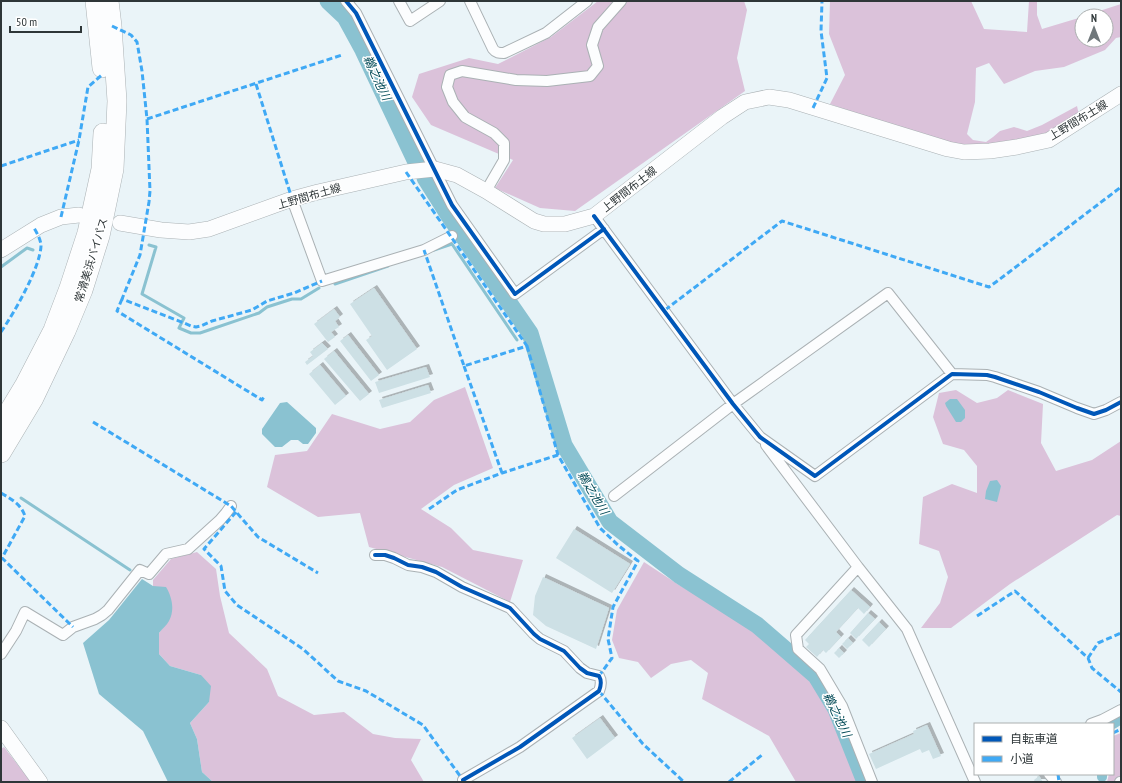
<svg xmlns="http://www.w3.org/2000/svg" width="1122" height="783" font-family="'PT Sans Narrow','Noto Sans JP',sans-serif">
  <defs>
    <filter id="shadow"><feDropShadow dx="3" dy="-3" stdDeviation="0" flood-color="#0004"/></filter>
  </defs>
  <rect width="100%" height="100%" fill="#eaf4f8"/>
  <path fill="#dbc2da" d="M598,1H744L747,10L737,58L745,91L575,211L540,208L495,188L513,160L431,125L412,97L419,74L469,58L498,64L551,37Z
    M830,1H971L984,29L1027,32L1029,1H1037V15L1042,29L1082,17V40H1106V16H1084L1121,4V37L1116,38L1105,50L1064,67L1035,71L1004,84L989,63L976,68L975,102L967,134L973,140L986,142L993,137L1000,131L1014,127L1027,131L1042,125L1077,106L1079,115L1042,137L956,148L830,104L845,75L829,34Z
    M465,387L493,468L454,485L421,509L451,528L473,550L523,560L510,602L442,567L369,547L360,513L318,517L267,487L275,455L307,451L332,414L380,429L410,422L434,400Z
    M956,390L977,403L997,398L1008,390L1043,404L1041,443L1056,471L1092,460L1121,441V516L1117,515L1010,584L951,628H921L940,603L948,577L939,551L919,544L923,497L952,484L977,493V466L964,450L943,444L933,417L939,393Z
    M197,552L216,569L220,596L229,633L267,669L278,696L314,715L344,712L373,734L395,738L421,739L411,760L424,782H213L202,772L197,739L190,723L209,702L201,675L170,666L159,654V633L169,620L153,586V580L171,559Z
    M644,562L679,585L754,628L784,654L813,681L832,713L859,782H796L769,736L702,699L708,673L691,660L671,664L651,678L638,662L619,658L612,640L617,610Z
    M1121,733V782H1107L1109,774H1113V736Z
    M4,747L31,782H1V749Z"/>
  <path fill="#8ac2d1" d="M950,399H957L965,410V418L961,422H956L946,406L945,403Z
    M287,402L316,428V433L308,444H303L298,440H291L282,447H275L262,434V429L280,403Z
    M997,480L1001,486L997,502L985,499L986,491L990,481Z
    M142,579L153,586L166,587C172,597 175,610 169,621C167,625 162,629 159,633V654L170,666L201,675L211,686L209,702L190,723L197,739L202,772L213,782H168L143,731L99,694L83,643L109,620Z"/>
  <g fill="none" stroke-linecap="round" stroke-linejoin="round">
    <path stroke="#8ac2d1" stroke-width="3" d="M149,245L156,247L142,294L184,318L179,328L191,333H200L259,313L267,307L292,299H301L319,288
      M434,250L452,244L517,340
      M1,267L27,248L33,250
      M335,284L388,266
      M21,498L130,570"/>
    <path stroke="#8ac2d1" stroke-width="10" d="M1113,724L1121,719
      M1102,774V777"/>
    <path stroke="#8ac2d1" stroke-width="17" d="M328,1L345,17L363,50L416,162
      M425,178L449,216L530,333L564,445L610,522L679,575L757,625L816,676L836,709L865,782"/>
  </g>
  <path fill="#cde0e5" filter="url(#shadow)" d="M374,288L417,349L387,370L366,340L372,336L350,304Z
    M334,309L340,317L335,321L339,327L331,332L335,337L328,342L314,324Z
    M348,335L379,375L371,381L340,341Z
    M322,343L328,349L307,365L305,362L313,356L310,352Z
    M334,351L369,394L360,401L324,359Z
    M320,365L346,396L335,405L309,374Z
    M426,367L430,377L379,393L375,382Z
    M428,385L431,393L382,408L379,400Z
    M574,529L630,564L612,593L556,558Z
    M543,577L609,608L596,649L546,626L533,615L535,596Z
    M851,590L870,607L864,614L858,608L836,632L841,637L826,653L823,650L817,657L806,647L809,644L805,640Z
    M868,613L875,619L856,639L850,633Z
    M879,622L886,629L869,647L862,640Z
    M848,638L853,643L847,649L842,644Z
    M839,648L844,653L839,658L834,653Z
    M600,718L615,738L587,759L572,738Z
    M927,725L941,756L933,759L929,750L922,753L920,749L876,769L869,754L914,734L913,731Z
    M1039,776L1043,782H1035L1034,780Z"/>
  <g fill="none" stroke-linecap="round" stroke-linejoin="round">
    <g stroke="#aab1b4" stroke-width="12">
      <path id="street" d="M346,1L356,13L452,205L515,294L604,229
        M399,1L410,21L440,1
        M470,1L493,49C496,53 499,53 504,53L546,33L587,1
        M486,191L504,160V143L494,133L465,117L453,102L447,87L450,75L462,71L516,80L547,81L590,76L598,66L592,45L598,27L621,1
        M292,199L322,281L424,250L452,236
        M594,216L733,404L760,437L815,476L952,374L987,375L995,377L1039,392L1077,408L1094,414L1106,410L1121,402
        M766,445L858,567L907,629L975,782
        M614,496L733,404L888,293L952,374
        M375,555H385L394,558L408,565L422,567L436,572L462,587L510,608L534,634L540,639L564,651L580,668L587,673L599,676C602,681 601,686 599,691L520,747L463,780L464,782
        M858,567L796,635L798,649L820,669L842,706L872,782
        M1,654L16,631L25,612L63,635L73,627L95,619L102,615L108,610L140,570L149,574L166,554L188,549L220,520L226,513L231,506
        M1091,724L1102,720L1121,710
        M1049,774L1056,782
        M1120,782H1121"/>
    </g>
    <g stroke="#aab1b4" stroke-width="16">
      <path id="secondary" d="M120,223L161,230L189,232L209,229L292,199L318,192L406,172L435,169L457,175L486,191L534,221L544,224H565L594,216L722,117L745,102L769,97L789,100L948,149L964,152L990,151L1017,147L1049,140L1121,94
        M1,250L41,225L61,217L79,215
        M1,728L40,782"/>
    </g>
    <g stroke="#aab1b4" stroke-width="20">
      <path id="highway" d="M95,1L102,68
        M1,424L24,386L53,330L69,288L87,233L101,169L103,133
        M1,453L34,398L66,331L83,290L100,236L114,169L117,101L112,26L109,1"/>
    </g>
    <use href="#street" stroke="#fcfdfe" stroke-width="10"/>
    <use href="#secondary" stroke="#fcfdfe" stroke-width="15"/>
    <use href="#highway" stroke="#fcfdfe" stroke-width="19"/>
    <path stroke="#3fa9f5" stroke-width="3" stroke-dasharray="6 3" stroke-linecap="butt" d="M112,26L131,35L137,42L142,71L147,119L150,191L149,202L140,255L122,299L184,323L191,326L196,327L201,326L212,321L252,310L267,301L294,293L322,281
      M256,84L292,199
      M813,108L827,78L821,31L822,1
      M147,119L342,55
      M1,166L79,140
      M406,172L527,346L464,366L424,250
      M61,217L79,140L88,87L103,74
      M122,299L117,311L262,400L265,395
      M665,310L782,221L989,287L1000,279L1121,187
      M1,332C14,313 40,268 41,246C41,240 37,233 34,228
      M527,346L558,455L600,528L619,546L638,561L613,607L608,639L612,658L599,676
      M464,366L502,473
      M93,422L231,506L258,537L318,573
      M1,493C11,499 21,504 25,516L2,558L73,627
      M429,509L457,490L502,473L558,455
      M236,512L204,549L221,566L225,591L237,605L303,649L338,681L366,691L423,725L463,780
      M977,616L1015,591L1088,658L1092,668L1121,692
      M1088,658L1098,643L1121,633
      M599,691L643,744L684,782
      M1113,733L1121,729
      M1058,774L1059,782
      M729,782L762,755"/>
    <g stroke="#fff" stroke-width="6">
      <path id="cycleway" d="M346,1L356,13L452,205L515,294L604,229
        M594,216L733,404L760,437L815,476L952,374L987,375L995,377L1039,392L1077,408L1094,414L1106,410L1121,402
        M375,555H385L394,558L408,565L422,567L436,572L462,587L510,608L534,634L540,639L564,651L580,668L587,673L599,676C602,681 601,686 599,691L520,747L463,780L464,782"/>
    </g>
    <use href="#cycleway" stroke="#0057b8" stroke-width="4"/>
  </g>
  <g text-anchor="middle" stroke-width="3" stroke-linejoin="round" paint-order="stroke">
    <g font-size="11" fill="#2e3638" stroke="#fff">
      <text transform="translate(1078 120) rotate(-31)" y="4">上野間布土線</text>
      <text transform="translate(629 189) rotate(-38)" y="4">上野間布土線</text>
      <text transform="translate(309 196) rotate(-16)" y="4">上野間布土線</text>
      <text transform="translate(91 260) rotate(-73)" y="4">常滑美浜バイパス</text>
    </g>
    <g font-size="12" font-style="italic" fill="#004956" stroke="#fff">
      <text transform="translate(377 78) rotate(65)" y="4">鵜之池川</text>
      <text transform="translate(593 493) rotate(59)" y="4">鵜之池川</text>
      <text transform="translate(837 715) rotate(64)" y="4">鵜之池川</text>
    </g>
  </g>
  <rect width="1122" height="783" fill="none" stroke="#2e3638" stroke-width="4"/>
  <rect x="974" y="723" width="140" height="52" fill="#ffffff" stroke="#abafaf"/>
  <rect x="982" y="736" width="20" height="6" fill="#0057b8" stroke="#abafaf"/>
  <text x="1010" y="743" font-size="12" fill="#2e3638">自転車道</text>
  <rect x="982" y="756" width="20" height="6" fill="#3fa9f5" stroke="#abafaf"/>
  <text x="1010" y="763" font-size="12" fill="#2e3638">小道</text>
  <g transform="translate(1094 28)"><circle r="19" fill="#ffffff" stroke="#abafaf"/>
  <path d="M0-3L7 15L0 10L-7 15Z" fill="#70787b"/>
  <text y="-6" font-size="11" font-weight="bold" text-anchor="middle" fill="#2e3638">N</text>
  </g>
  <path d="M10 26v6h71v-6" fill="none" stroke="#2e3638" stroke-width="2"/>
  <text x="16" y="26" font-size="12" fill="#2e3638" stroke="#ffffff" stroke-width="3" paint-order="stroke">50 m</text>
</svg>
